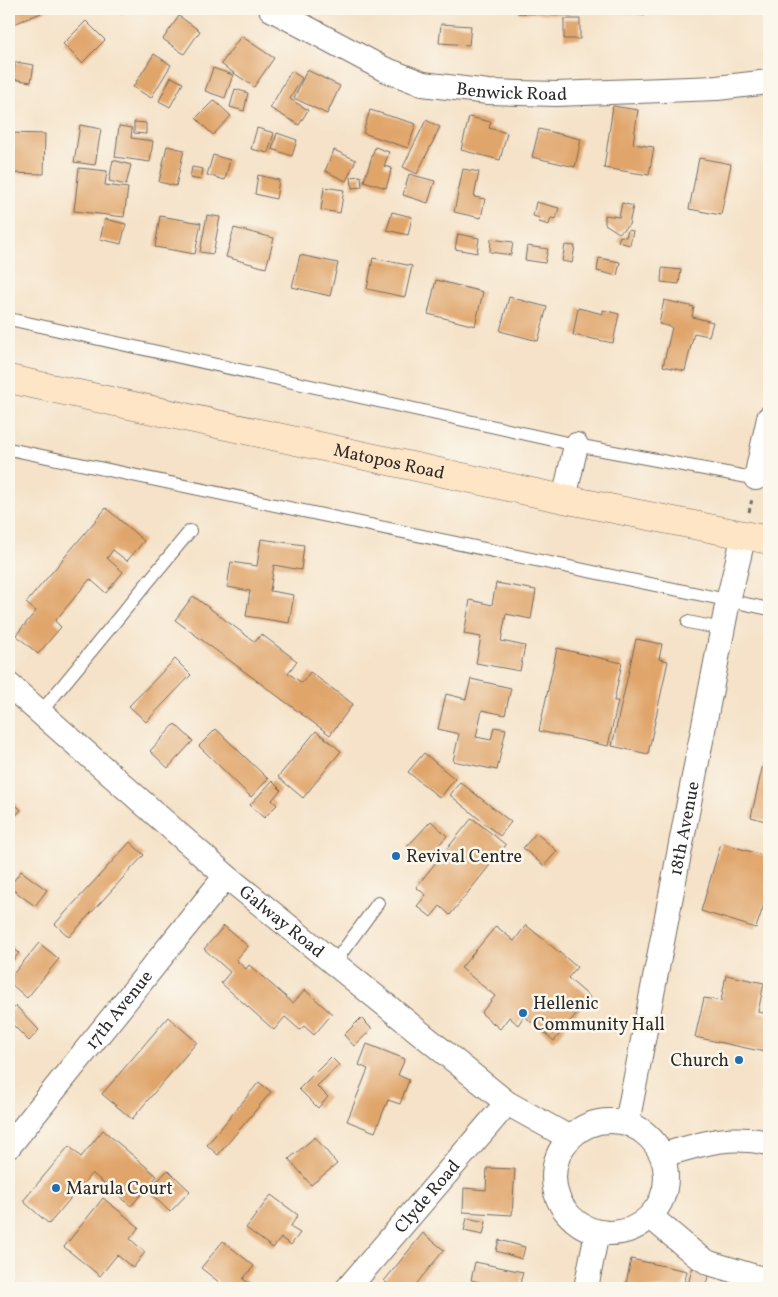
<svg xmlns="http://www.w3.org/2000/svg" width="778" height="1297" font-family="Vollkorn,serif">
  <rect width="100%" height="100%" fill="#fbf7ec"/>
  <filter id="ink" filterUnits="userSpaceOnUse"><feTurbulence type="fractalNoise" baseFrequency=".02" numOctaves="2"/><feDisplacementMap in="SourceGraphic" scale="10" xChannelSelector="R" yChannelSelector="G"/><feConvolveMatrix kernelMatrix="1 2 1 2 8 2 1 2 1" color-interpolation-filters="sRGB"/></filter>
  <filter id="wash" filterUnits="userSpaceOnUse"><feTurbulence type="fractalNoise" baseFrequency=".0096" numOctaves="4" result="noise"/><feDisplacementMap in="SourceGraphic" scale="20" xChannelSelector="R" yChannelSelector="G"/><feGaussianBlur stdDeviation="1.12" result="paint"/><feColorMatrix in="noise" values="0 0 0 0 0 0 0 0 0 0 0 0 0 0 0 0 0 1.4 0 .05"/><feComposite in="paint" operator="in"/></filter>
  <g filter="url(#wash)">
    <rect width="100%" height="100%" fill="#f5e2c8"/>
    <g id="blocks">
      <path fill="#e0a56a" d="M9,9H45L46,11L14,24Z
        M115,9H126L122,14Z
        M519,9H570V15L518,13Z
        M606,9H645V15L606,12Z
        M179,16L200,31L184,54L163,39Z
        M564,19H580V39H564Z
        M86,21L105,40L82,63L63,44Z
        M441,24L471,26L469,45L439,43Z
        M241,36L274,58L254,87L221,64Z
        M154,54L171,65L151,98L133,87Z
        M15,62L34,65L31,82L13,79Z
        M213,68L233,75L225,98L205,91Z
        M307,70L340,86L327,114L294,98Z
        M291,71L302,78L290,99L308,110L299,125L270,108Z
        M171,77L183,83L170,107L159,101Z
        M235,89L248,93L244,111L230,107Z
        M214,100L231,116L213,135L196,118Z
        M613,106L638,110L633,144L654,147L649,175L604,168Z
        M370,110L416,124L408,148L363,133Z
        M469,117L491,122L489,128L507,133L500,160L461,150Z
        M426,120L440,127L417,174L403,167Z
        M134,122L146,123V134L134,133Z
        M80,125L101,129L95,165L74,162Z
        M119,126L132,128L131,138L153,141L150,162L115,157Z
        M257,128L274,133L268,153L251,149Z
        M539,129L581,139L575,167L532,157Z
        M9,133L45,134L44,174L9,173Z
        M277,133L297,140L292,156L272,149Z
        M167,146L184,150L176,186L159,182Z
        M375,147L389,152L384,166L392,168L386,188L364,181Z
        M334,150L356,160L346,181L325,171Z
        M213,155L230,160L225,180L207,175Z
        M699,158L731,164L721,215L689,209Z
        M113,160L131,165L126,185L109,181Z
        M192,167L203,169L201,180L190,178Z
        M79,168L107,171L105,185L128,188L124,217L74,211Z
        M463,169L479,172L474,197L485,199L481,218L454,212Z
        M409,174L435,181L428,203L403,195Z
        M258,175L279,180L276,199L255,194Z
        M361,176L362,187L352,188L351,177Z
        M324,187L344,190L340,213L321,210Z
        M536,202L559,208L556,219L551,218L549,225L539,222L540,218L533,216Z
        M622,203L633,206L629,225L619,233L605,224V215L619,217Z
        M392,212L412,217L408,235L387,230Z
        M207,215L220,217L213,254L200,252Z
        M160,216L201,223L195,254L155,247Z
        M105,219L126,224L121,244L100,239Z
        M234,228L274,238L266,268L226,257Z
        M628,230L633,231L630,245L618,242L620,236L626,237Z
        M458,234L479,238L477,253L455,249Z
        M491,239L513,242L511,255L490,252Z
        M565,245L575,246L572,263L562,261Z
        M527,246L548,249L545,263L525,260Z
        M300,255L338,263L330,296L292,287Z
        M373,258L412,266L405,297L367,289Z
        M599,258L620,262L617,276L597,271Z
        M662,268L681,270L679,284L661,282Z
        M436,280L483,292L475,326L428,314Z
        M509,297L547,307L538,341L500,331Z
        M664,300L694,307L692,317L713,322L709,336L694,333L685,371L663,366L672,327L659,324Z
        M578,308L603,314V310L619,314L613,343L573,335Z
        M106,508L144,541L127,561L113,550L107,558L123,572L106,593L90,579L55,621L61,627L38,654L16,635L36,611L26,603Z
        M261,539L304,545L301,570L274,565L270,591L294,595L289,623L246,616L250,591L227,587L231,562L257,566Z
        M496,583L536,590L531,619L506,614L501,641L525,646L520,671L476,663L481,637L464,634L470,600L492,605Z
        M193,596L255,642L261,634L297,661L288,673L302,683L310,672L353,704L330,735L175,620Z
        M636,639L662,644L659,659L668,661L648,754L612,746Z
        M557,648L622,663L614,701H618L608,746L539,731Z
        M175,659L191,675L146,722L129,706Z
        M471,679L511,688L505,715L482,710L476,737L491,740L494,727L506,729L497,770L453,761L459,734L438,729L446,694L466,699Z
        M175,724L193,741L168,768L150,751Z
        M216,729L268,779L251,797L199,746Z
        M316,731L341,751L303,798L278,777Z
        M424,753L455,779L440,798L408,772Z
        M764,760L769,761V822L751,817Z
        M272,781L281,790L272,800L277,805L264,818L250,805Z
        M460,782L511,822L500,836L450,795Z
        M9,798L21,810L9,823Z
        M472,818L506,845L450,915L440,906L431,917L417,906L426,895L416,887Z
        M431,821L447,836L423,862L407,847Z
        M536,833L557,851L544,866L523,848Z
        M130,842L144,855L69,937L55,924Z
        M721,843L769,857V906L764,904L756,928L701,911Z
        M21,871L47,890L35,906L9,887Z
        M526,925L577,967L568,978L590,997L554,1041L524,1016L518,1025L509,1017L500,1029L481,1013L495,996L461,968L496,926L514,941Z
        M224,926L248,946L236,960L246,969L249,965L293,1003L305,990L332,1014L314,1035L304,1026L300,1030L285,1017L274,1030L221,983L230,972L204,949Z
        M39,943L59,959L27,998L9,982V979Z
        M9,944L19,953L9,965Z
        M726,975L764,983L758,1012L769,1014V1053L695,1037L704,998L721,1001Z
        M16,1006L39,1030L29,1041L9,1021V1013Z
        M168,1017L197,1042L132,1119L102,1094Z
        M361,1018L372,1029L354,1046L344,1035Z
        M367,1044L405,1059L398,1075L409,1080L400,1104L388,1100L375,1132L347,1121L368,1069L359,1065Z
        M331,1057L339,1065L317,1086L328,1097L318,1108L299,1089Z
        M259,1082L271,1092L218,1155L207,1145Z
        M103,1130L157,1176L131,1206L92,1173L49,1224L23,1201L69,1146L81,1157Z
        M315,1137L337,1164L311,1185L289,1159Z
        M487,1168L515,1169L512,1215L463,1212L464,1188L486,1190Z
        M168,1170L190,1191L170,1212L148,1191Z
        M271,1195L298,1215L290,1227L300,1233L291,1245L281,1238L273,1248L246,1228Z
        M103,1198L139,1227L130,1239L145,1252L133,1268L117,1255L100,1276L64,1247Z
        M467,1218L486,1222L483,1235L464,1231Z
        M423,1233L444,1250L413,1288H393L384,1281Z
        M499,1240L525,1247L522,1259L496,1251Z
        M223,1241L254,1266L243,1279L251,1285L248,1288H216L220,1283L201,1268Z
        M631,1259L687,1271L683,1288H625Z
        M475,1262L523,1272L519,1288H511L471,1280Z
        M693,1266L710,1270L705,1288H687Z"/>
    </g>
  </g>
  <g filter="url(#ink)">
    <use href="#blocks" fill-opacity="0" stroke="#726b62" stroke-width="1"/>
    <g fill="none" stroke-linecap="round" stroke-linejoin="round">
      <g stroke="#726b62" stroke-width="14">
        <path id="service" d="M9,319L576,445L769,481
          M9,449L769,609
          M688,622L722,629
          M40,713L190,531
          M334,963L378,903"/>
      </g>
      <g stroke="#726b62" stroke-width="26">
        <g id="minor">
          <path id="s1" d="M271,9L384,69L423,84L488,92L556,94L717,88L769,82"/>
          <path d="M756,478L769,418"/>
          <path d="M564,499L576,445"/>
          <path id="s2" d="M9,685L226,876L507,1103L570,1138"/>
          <circle cx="610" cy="1177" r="56"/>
          <path id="s3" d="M627,1123L728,601L744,535"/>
          <path id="s4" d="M9,1146L226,876"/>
          <path d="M663,1155C702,1144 727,1134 769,1143"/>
          <path d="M651,1217L696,1255L709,1263L769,1281"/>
          <path id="s5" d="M348,1288L507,1103"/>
          <path d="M586,1288L597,1232"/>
        </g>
      </g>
      <g stroke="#726b62" stroke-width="29">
        <g id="secondary">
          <path id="s6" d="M9,379L564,499L769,540"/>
        </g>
      </g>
      <path stroke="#726b62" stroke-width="3" stroke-dasharray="4 4" stroke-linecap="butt" d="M749,512L752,499"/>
      <use href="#service" stroke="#fff" stroke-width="12"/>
      <use href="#minor" stroke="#fff" stroke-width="24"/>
      <use href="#secondary" stroke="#fee5c5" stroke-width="28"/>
    </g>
  </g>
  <g fill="#1f6fb2" stroke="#fbf7ec" stroke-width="2">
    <circle cx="396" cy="856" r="5"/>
    <circle cx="523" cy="1013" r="5"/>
    <circle cx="739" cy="1060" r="5"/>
    <circle cx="56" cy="1188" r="5"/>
  </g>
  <g text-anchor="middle" stroke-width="5" stroke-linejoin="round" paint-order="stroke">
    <g font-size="18" fill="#2b2b2b" stroke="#fbf7ec">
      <text dy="6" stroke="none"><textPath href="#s1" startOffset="259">Benwick Road</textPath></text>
      <text dy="6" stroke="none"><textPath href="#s6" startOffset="389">Matopos Road</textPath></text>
      <text dy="6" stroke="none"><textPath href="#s3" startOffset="300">18th Avenue</textPath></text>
      <text dy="6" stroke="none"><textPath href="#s2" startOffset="361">Galway Road</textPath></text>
      <text dy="6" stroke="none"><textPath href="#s4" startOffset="175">17th Avenue</textPath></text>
      <text dy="6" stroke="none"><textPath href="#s5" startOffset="121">Clyde Road</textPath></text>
    </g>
    <g font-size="18" fill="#2b2b2b" stroke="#fbf7ec" text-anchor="start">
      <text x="406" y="862">Revival Centre</text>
      <text x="533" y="1009">Hellenic<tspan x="533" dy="21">Community Hall</tspan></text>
      <text x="729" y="1066" text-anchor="end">Church</text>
      <text x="66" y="1194">Marula Court</text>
    </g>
  </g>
  <rect width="778" height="1297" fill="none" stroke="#fbf7ec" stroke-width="30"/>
</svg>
